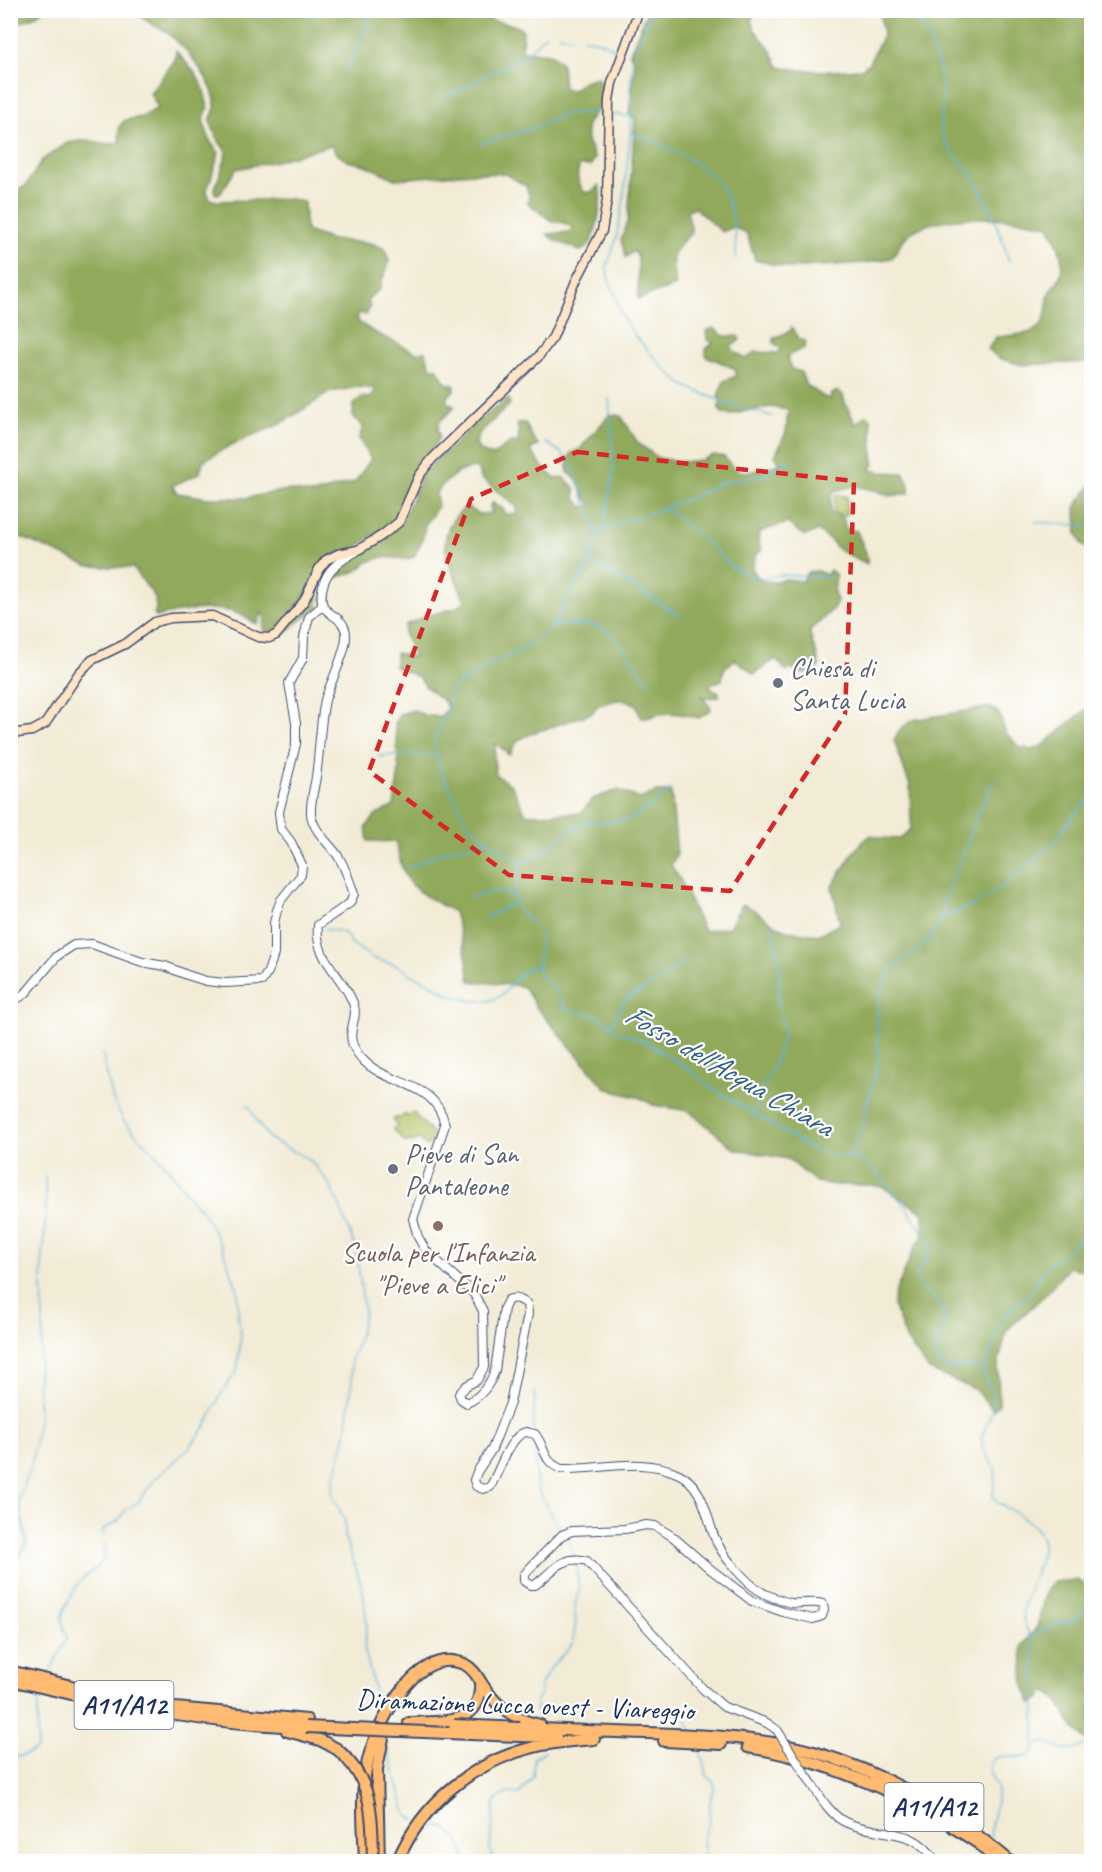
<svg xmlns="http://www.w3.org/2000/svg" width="1102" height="1872" font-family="Caveat,sans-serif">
  <rect width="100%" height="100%" fill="#fff"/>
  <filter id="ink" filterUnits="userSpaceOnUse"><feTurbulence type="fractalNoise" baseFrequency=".0167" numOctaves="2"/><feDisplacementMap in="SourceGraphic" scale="12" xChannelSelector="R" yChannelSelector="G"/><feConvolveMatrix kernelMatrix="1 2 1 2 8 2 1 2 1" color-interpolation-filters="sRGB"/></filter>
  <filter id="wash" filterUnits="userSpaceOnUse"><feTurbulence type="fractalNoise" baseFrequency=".008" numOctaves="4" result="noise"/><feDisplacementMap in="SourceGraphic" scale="24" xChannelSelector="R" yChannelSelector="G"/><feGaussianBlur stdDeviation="1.35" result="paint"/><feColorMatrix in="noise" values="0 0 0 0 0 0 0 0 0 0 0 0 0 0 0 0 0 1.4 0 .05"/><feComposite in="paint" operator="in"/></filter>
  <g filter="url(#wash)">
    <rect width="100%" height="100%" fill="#f2ebd5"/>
    <path fill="#b5c365" stroke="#687962" stroke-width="1.5" d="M835,495L847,496L846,515L834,514Z
      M413,1112L436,1138L426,1146L419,1138L413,1143L410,1140L406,1143L393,1129L397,1126L393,1120L397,1117L399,1119L405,1114L407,1117Z"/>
    <path fill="#90a95a" stroke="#566c5c" stroke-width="1.5" fill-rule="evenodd" d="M11,10H42V11L36,16L11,26Z
      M478,10L479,16C495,25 507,19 523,30L522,51L551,54L562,64L564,89L573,90L584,81L598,77C608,98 597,109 586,126L587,141L595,158L590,166L580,165C575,176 578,183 585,193L593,191L599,185C603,198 597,236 588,246C586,249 582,250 579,251C567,243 558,245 547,234L569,232L573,227L561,222H553L528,203L529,196L526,186L506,174L474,173L395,179L366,165L347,161L336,153L331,145L276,161L236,169L220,194H216L214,191L225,160L226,151L217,139L210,121C211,117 214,112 215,108C218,86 186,48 170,35C158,26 145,23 137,11Z
      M956,11L962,13L963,10L1091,11L1092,339L1087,362L1022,365L998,358L988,349L996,337C1005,336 1026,335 1033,331C1049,323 1045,308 1049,294C1050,288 1057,284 1059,279C1067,260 1057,242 1049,226C1014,217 938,211 908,235C902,240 897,251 892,258L865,263L789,268L755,260L747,234L734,227L722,232L695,208L687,210L692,233C669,251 671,259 676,286L638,299V257L634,251L626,257L621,240L628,220L635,119L629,114L635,66L630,53L647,11H757L751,20L755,30L771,50L779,67L800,70L829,71L861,69L869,63L883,35L880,11Z
      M176,51L195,73L203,87L208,108L203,121L211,143L219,153L207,191L210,199L216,201L291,199L304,202L306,231L332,240L371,243L385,249L389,261L387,269L382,280L380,289L368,299L370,307L366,315L358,312V322L374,332L417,353L425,351L431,368H437L446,383L454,385V390L446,399L448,403L455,407L439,422L438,431L440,437L435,444L434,449L437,450L416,474L395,520L357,547L324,558L302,600L274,632L263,630L265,618L261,614L258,624C250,621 244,616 236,613C216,605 176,611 156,617L154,614L156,610L155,597L133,568L88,566L11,533V193L26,186L42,160L67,143L87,140L107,144L119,143V127L125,120L142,117L158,108L150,93L175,60ZM359,387L376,389L371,398L361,397L353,406V417L363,426L359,439L371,459L355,482L313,494L287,490L245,498H209L177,493L172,486L200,473L203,461L229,446L280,424L330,392Z
      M792,327L798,338L806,342L804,348L787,356L791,369L801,372L806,385C815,389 821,398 830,399L831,394L838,391L843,395C845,407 852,413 855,424L866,415L871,419L874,464L870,470L881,472L904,473L909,486V493L889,496L878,491L855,486L834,491L831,498V514L843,517L846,529L857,531C860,542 869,553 867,564L839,550L829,539L817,531L805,536L787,523L759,532L758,541L762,550L756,555L752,569L760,580L774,582L786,579L803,581L807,573L817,571L827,575L830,570L836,575L834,593L837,600L834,608L810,631C811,647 819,653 819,667L803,674L791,669L787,672L776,659L754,674L735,659L724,669L722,680L709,685L713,690L719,692V697L704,698L700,695L711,708L710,711L699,718C688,714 672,712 660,714C652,715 650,719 641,718L636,704C619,697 614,700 597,706L592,713L533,733L518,740L509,755L496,743L494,758L496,775L511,785L526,814L581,813L593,799L618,790L640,799L656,792H671L677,853L671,865L681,881L704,931L729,927L742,904L754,910L775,925L789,931L818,935L840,924L832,885C847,866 851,849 871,835L881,838L900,839L911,829L910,786L894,740L901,728L913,720L989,707L998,712L1006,733L1019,747L1032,750L1042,746L1091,705V1315L1086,1271L1069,1267L1046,1294L1007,1330L998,1364L999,1404L993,1410L976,1390L929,1370L907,1341L893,1305L895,1293L914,1249L922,1238L924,1213L883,1187L871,1185H836L816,1182L788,1159L735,1149L689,1111L653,1105L641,1098L616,1092L605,1087L536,1007L526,990L521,986L470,981L466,955L454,912C435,901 410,892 403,870C400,862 398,851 396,842L368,841L366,827L376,815L394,806L399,770L395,723L400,714L414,710L426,716H441L447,709L445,702L426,687L419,677L395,667L396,653L414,657L404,633L405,625L426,616L456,608L465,601C455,574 434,546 453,520C458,514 460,510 467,507L480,514L492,513L490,506L493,503L503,509L506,514H516L517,507L481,478L479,469C462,465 445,481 436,493L438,506L425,525L423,538L414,557L407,559L383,557L368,562L357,571L332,579L328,591L331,604L327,608L322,598L330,573L401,524L421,477L442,453L444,454L477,422L508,398L510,404L479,434L476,443L479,450L492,456L513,441L517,445L519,434L517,423H525C530,431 532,439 539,445L530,450L545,470L556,479L563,477L575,488V497L582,507L591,505L586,499L576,479L568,472L567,465L571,453L580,449L610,414L621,416L638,443L658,458L683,462L702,460L713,455L725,457C739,482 758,469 780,464L775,456L786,432L788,410L771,407L746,411L731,415L723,414L718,408L721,403L718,396L724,381L736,376V369C725,365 717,359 706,357V349L713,343L707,339L706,331L713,328L724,336H738L740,340L732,346V349L746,359L755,352L778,353L781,349L774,343V338L790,331Z
      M1091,486V548L1083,546L1077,534L1076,505Z
      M348,554C328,564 312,583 319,607C308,615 294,625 285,634H280L328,562Z
      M1077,1580L1091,1588V1742C1085,1738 1077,1734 1073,1727C1064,1713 1061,1698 1044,1691L1041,1698L1032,1704L1024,1686L1022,1646L1037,1627L1046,1590L1054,1582Z"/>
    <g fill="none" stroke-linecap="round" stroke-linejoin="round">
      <path stroke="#59b4d7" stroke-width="1.5" d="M648,10L649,18L634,51L630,89L632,105L631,129L623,204L616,240L607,266L608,277L624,319L635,336L664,368L683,385L730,405L772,416
        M911,10C929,35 942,65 943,95C943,110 938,122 943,136C949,152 961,160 970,173C989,200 1000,231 1009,261
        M559,35L572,37
        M584,38C598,40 608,43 618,53
        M347,71L373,10
        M446,97L525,55L545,35
        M614,114L631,117
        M631,132C657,142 699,160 717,181C733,200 736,234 736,258
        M480,144L540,126L567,113H603
        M609,399L614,470L605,520L587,569L570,592L555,623L544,635L530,645L481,670L456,686L452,691L448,711L436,733L435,751L443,775L466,821L480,835L516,859C525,875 511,888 515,904C518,915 531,918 537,927C546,941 535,957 539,973C542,980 550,983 555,989C560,996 561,1003 566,1009L596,1015L619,1032L645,1041L687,1068L712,1088L810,1148L835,1156H850L866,1164L874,1170L907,1208L930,1244V1252L918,1272L916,1279L917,1284C932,1296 952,1309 942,1331C938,1341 935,1347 937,1359C949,1374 959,1367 975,1366L984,1372L993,1398L992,1412L982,1436V1446L996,1471L993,1496L997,1502C1012,1512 1035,1520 1042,1539C1047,1553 1025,1592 1023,1609C1021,1622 1030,1633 1032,1645C1034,1656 1037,1745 1034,1750C1026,1765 1003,1750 992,1760C985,1779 997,1779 997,1792C997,1808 988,1824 991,1840
        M545,442L562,453L571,465L599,537
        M664,508L675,515L713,548L731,566L742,573L756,578L782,575L830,577
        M1036,522C1050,522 1081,528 1092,524
        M603,530L688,499L725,481L758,477L790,460
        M590,561L681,616
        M553,626C567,625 583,622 596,626C615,631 639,669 650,685
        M378,756L435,754
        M520,864L549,847L557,839L586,822H610L630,819L654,804L671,789
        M408,868L445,851L487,840
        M470,898C490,895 491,887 513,896
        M943,917L974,905L1001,887L1056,841L1070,819L1092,797
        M483,919L514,903
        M325,929L342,932L346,934L351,943L374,959L397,965L412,975L430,983L448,994L472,1001H489L501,996L523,971L538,964
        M611,1025L625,1000L667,975L689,958
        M102,1054L113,1100L124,1121L167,1167L190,1198L204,1213L222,1248L238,1290V1316L241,1334L237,1371L221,1394L206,1426L189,1448L154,1480L138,1502L125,1511L118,1521L103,1530V1536
        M248,1105L258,1123L270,1139L310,1160L328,1182L340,1207L356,1249L364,1312L360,1334L351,1361L352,1379L346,1435L333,1482L332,1492L334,1499L345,1520V1538L362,1586L367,1624L364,1647L377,1700
        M755,1112L761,1091L774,1065L784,1035L778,996L780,968L773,925
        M850,1156L864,1124L867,1104L876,1072L878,1060L877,1013L881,989L892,968L923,946L939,925L942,917L946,892L961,860L977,815L995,777
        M984,1371L1000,1326L1012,1307L1032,1292L1040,1275L1049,1264L1067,1251L1092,1227
        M533,1430L535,1392
        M534,1437L537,1488L561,1531
        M566,1537L575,1557
        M10,1568L20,1557L27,1541L19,1508V1498L32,1461L39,1414L37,1384L43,1330L42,1269L46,1214L45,1177
        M1030,1634H1036L1060,1623L1073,1621L1092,1606
        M48,1676L67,1638C65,1631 61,1623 62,1616C62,1611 78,1583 82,1579C96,1567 108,1566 105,1543
        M669,1710L686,1718L690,1730
        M536,1712V1702L541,1694V1684L553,1665L571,1646L573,1641L576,1620L574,1610L579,1589L576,1562
        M1037,1745L1046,1741C1060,1753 1078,1751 1092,1740
        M387,1747L405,1810L408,1816L415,1820
        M698,1748L704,1761L707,1776L713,1781L715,1788L711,1797L709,1812L710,1822L704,1834L703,1844L705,1851L701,1862
        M10,1758L25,1755L37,1749L38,1697L41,1691
        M425,1824C431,1827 434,1825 440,1826C458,1831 462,1847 466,1862
        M493,1862L490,1848L495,1800L508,1793L519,1794L533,1777L534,1758L545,1751"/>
    </g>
  </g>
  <g filter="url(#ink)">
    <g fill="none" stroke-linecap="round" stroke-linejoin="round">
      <g stroke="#3b4b70" stroke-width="10">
        <path id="tertiary" d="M357,551C342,560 327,568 323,586C314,620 345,610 346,635C347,651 330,683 325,700C320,723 320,746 317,769C316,784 310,798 311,814C313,831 329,843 338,856C345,867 350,882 354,894L350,903L318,925C314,960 343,975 353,1003C361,1022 339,1033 362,1059C388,1087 435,1079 445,1125L413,1219L418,1237L426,1251L474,1294L483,1311L484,1367L477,1380L466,1386L459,1394L461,1399L467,1403C482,1396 490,1385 495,1370L504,1308L508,1300C516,1297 520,1299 527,1304L528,1314L510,1403L492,1449L477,1472L474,1480L476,1486L483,1489L490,1487C498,1475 510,1434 526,1432C527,1432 534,1434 535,1434C546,1448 542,1461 561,1469C599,1470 643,1456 679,1474C703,1486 706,1514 714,1536C721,1555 747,1585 765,1594C772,1597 783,1601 791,1603C801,1604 812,1601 823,1604L824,1610L822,1616L813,1619L783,1612L752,1601L709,1568L672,1536L655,1526L646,1525L625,1529L572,1531L562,1535L528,1570L524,1575V1581L530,1585H535C552,1572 563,1554 587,1561L703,1689L724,1707L767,1723L777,1730
          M10,1003L25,994L57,956L74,945L92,944L142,962L165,966L187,975L206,981L225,983L262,981L268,972L274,954V923L277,910L281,900L301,875L302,865L291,842L281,829L279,812L296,744V723L289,683L303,658L304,637L309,617L322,606
          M804,1772C815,1787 827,1813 845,1822C878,1838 913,1823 936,1862"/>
      </g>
      <g stroke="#3b4b70" stroke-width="11">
        <path id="secondary" d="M10,734L32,731L45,724L79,673L92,660L125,644L155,622L171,618L212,616L258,637L269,638L276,635L304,601L319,569L326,560L338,554L358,550L381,536L399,522L419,476L432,459L538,357L553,337L576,281L602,231L607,200L609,100L612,83L639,10"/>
      </g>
      <g stroke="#3b4b70" stroke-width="14">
        <path id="motorway" d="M10,1671L112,1696L175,1708L307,1720
          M10,1680L115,1704
          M137,1708C192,1719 249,1725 306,1727
          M409,1723C440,1721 483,1727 480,1682
          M520,1728C562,1730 605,1732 647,1733C703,1735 760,1737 814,1752C886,1773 954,1814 1011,1862
          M287,1731L320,1740L337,1749
          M520,1736L556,1737
          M664,1741L721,1744
          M748,1747C809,1757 865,1779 920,1806
          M953,1827L978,1843L998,1862
          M365,1862C364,1830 360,1796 367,1765C374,1729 415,1643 464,1664C476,1670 479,1681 487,1691C499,1709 519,1721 540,1725
          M379,1862L377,1769L384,1733
          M397,1862C422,1803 473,1762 534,1747C554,1742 574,1741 594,1739"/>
      </g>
      <use href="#tertiary" stroke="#fff" stroke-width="8"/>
      <use href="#secondary" stroke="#ffe4c6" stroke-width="8"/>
      <use href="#motorway" stroke="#ffbb71" stroke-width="10"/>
      <g stroke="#3b4b70" stroke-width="10" stroke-linecap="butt">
        <path id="tertiary-bridge" d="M777,1730L804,1772"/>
      </g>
      <g stroke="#3b4b70" stroke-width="14" stroke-linecap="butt">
        <path id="motorway-bridge" d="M454,1725L520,1728
          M306,1727L520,1736
          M337,1749C374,1781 372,1816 373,1862"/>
      </g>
      <use href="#tertiary-bridge" stroke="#fff" stroke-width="8"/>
      <use href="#motorway-bridge" stroke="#ffbb71" stroke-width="10"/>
    </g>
  </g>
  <path fill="none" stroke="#d62828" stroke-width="4.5" stroke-dasharray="12 8" stroke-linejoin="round" d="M577,452L854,481L845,714L730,891L509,875L369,771L471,499Z"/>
  <g fill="#6b7280" stroke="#fff" stroke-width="2">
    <circle cx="778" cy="683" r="6"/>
    <circle cx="393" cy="1169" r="6"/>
  </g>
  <circle fill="#8d6e63" stroke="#fff" stroke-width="2" cx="438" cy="1226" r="6"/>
  <g text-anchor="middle" stroke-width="4.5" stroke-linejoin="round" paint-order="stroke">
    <g fill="#fff" stroke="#5f6d8e" stroke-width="1.5">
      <rect x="74.5" y="1681" width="99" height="48" rx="4.5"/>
      <rect x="884.5" y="1783" width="99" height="48" rx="4.5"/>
    </g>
    <g font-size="27" font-weight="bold" fill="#1b2f5e">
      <text x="124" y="1714">A11/A12</text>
      <text x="934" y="1816">A11/A12</text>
    </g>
    <g font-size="28" fill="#5b616d" stroke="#fff" text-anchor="start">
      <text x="790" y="677">Chiesa di<tspan x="790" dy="32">Santa Lucia</tspan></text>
      <text x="405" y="1163">Pieve di San<tspan x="405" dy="32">Pantaleone</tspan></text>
    </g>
    <g font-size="28" fill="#785e54" stroke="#fff">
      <text x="438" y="1262">Scuola per l'Infanzia<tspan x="438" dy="32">"Pieve a Elici"</tspan></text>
    </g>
    <g font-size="28" fill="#1b2f5e" stroke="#fff">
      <text transform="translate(525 1704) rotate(2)" y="10">Diramazione Lucca ovest - Viareggio</text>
    </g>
    <g font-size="30" font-style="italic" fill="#315e88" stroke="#fff">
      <text transform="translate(729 1070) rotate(30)" y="10">Fosso dell'Acqua Chiara</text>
    </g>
  </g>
  <rect width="1102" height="1872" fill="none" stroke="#fff" stroke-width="36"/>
</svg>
